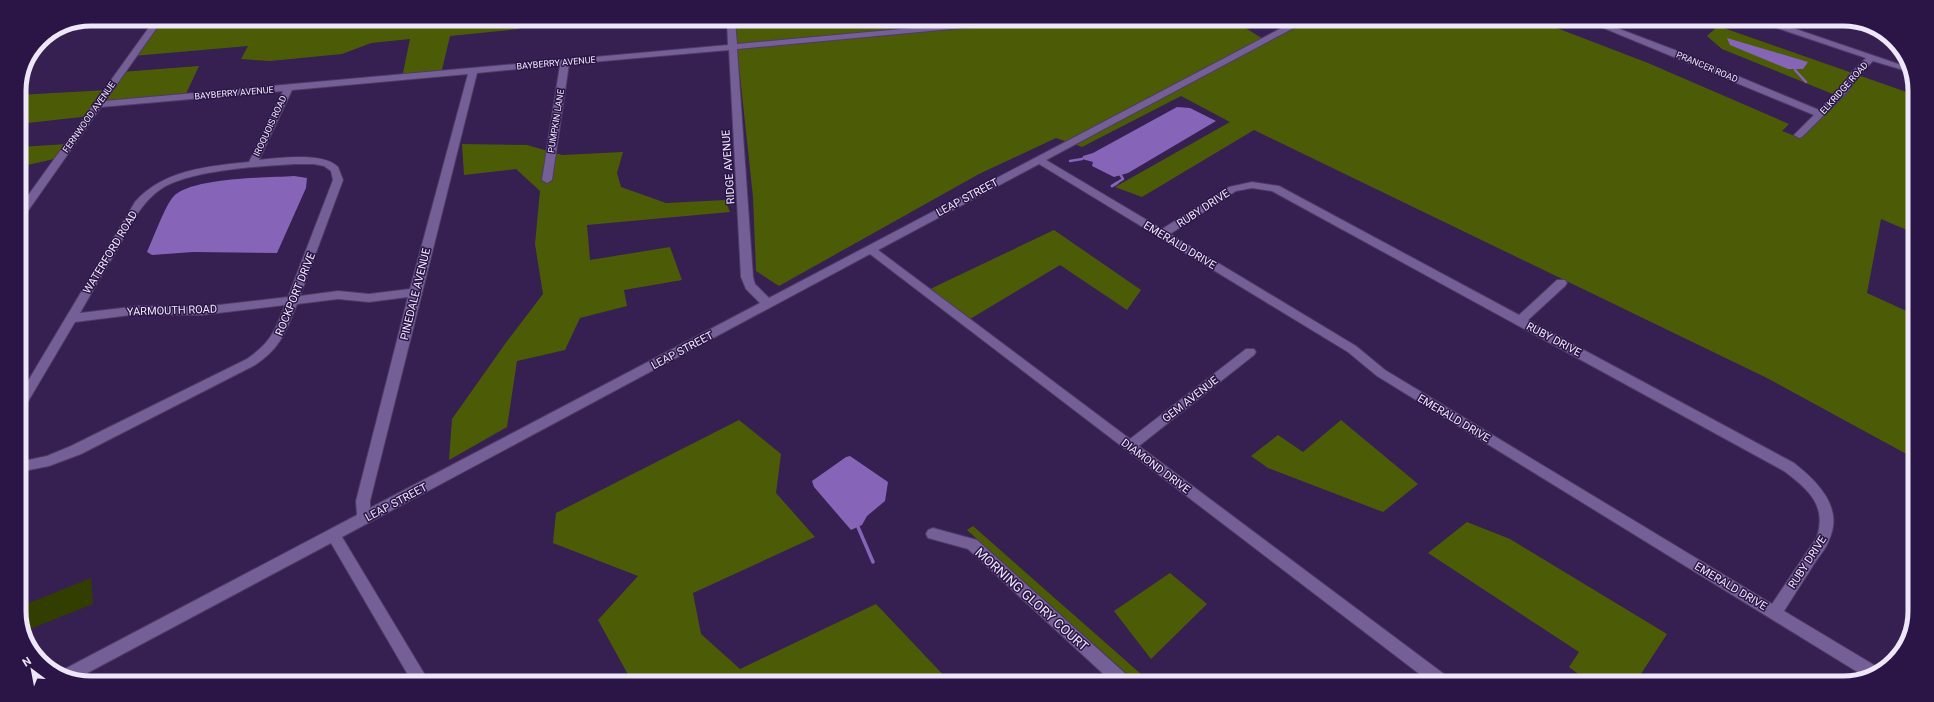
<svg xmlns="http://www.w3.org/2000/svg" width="1934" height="702" font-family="Roboto,sans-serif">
  <rect width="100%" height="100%" fill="#352051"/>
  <path fill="#323e00" d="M91,578L93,604L25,631L19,616V607Z"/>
  <path fill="#4c5c06" d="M161,19L519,20V29L450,36L441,74L402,78L410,39L371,43L342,54L270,61L241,59L248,46L133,56Z
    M734,20L896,21L900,33L1030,21H1234L1265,40L1300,22H1541L1648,63L1789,124L1782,131L1800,138L1840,97L1722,49L1707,36L1718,26L1915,95L1914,233L1881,219L1867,293L1913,314L1912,457L1769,379L1254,130L1142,197L1115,187L1230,122L1181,96L1082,147L1056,138L979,174L779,286L756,271L753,197Z
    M199,66L185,96L97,106L90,116L19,124V95L108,90L121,72Z
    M68,144L58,158L19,167V147Z
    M462,144L527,145L562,155L623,152L617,173L621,187L666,203L725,200L730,212L587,225L590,260L670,247L682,280L624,290L627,306L580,318L565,350L517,361L507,427L449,460L452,419L505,344L543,294L535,244L540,191L516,169L464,175Z
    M1054,230L1141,290L1127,310L1060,265L965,322L926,291Z
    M739,420L781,454L776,493L815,537L693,593L701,634L740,669L876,604L949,681L631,680L598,620L638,576L553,543L556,513Z
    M1341,420L1418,484L1383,512L1268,468L1251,456L1278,435L1303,452Z
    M1467,522L1510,539L1667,634L1635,683L1589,682L1569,667L1579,652L1428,553Z
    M973,526L1150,682L1135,681L967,530Z
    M1170,573L1207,604L1151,659L1114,611Z"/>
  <path fill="#8664b8" d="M1727,38L1808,62L1803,69H1788L1730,45Z
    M1177,107L1190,108L1216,121L1128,173L1114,177L1092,166L1093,162L1082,159L1083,156L1093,153Z
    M294,176L307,178L306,188L277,253L193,252L152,255L147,252C153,239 165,206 173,197C191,177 267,178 294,176Z
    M850,456L888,482L885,501L867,516L862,525L851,530L814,487L812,481L846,457Z"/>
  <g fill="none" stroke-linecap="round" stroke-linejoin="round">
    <path stroke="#8664b8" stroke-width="2.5" d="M1795,70L1806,82
      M1070,161L1082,159
      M1115,184L1123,179L1120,174"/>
    <path stroke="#8664b8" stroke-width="3" d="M1112,186L1117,183"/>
    <path stroke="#8664b8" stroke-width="3.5" d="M858,527L873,562"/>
    <g stroke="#4f3b64" stroke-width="2">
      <path id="minor" d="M155,19H163L105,101L728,45L727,20H735L737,44L989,21H1019L1015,23L737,49L753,277L755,284L769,298L1293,22H1302L1301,24L1046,160L1162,229L1229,187L1252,182L1279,186L1519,315L1557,280H1565L1567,283L1565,286L1528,320L1794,463C1818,482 1844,508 1829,540C1826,549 1819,556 1814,564C1804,580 1794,595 1784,611L1879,668L1880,671L1864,676L1377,376L1348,352L1039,164L878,250L1130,439L1246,349H1254L1256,352L1254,355L1139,446L1448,677L1450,682H1430L870,254L342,537L428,680H411L331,543L76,679H68L59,672L357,515L356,501L408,297L369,302L338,299L297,304C286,331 281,348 255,365L81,454L49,466L19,472V462L47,456L71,446L247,359C271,342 275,331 285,305L201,315L139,314L75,322L23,410L19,412V396L135,202C163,170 208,166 249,162L283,91L101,107L23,218L19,219V208ZM729,50L741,277L746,289L760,303L370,508V501L477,73L560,65L542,180L547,183L552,180L569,64ZM468,74L410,289L369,294L338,291L300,296L343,180L338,167C323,152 279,158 259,160L292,90ZM295,164H314L324,166L331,171L333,180L288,297L201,307L139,306L80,313C92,292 104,271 117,250C129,228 140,203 161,189C189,170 262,166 295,164ZM1252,188L1272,191L1784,471C1808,489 1827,505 1817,537L1772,604L1385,370L1356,346L1170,234L1236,191Z
        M1589,22H1601L1680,52L1819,110L1842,87L1850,74L1866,58L1768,25L1767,23H1778L1907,67L1910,72L1873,61L1857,77L1849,90L1802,137L1799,138L1794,135L1814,115Z
        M933,528L977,540L1128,676L1130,681H1111L968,549L928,538L926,534L928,530Z"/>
    </g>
    <use href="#minor" fill="#746097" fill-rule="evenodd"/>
  </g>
  <g text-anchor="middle" stroke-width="3" stroke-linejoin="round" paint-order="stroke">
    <g font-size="9" fill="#eee7fa" stroke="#2b1546">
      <text transform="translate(556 63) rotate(-5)" y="3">BAYBERRY AVENUE</text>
      <text transform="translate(1707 67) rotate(23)" y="3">PRANCER ROAD</text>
      <text transform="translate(1844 88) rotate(-48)" y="3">ELKRIDGE ROAD</text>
      <text transform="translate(234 93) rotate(-5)" y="3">BAYBERRY AVENUE</text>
      <text transform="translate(89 117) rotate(-55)" y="3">FERNWOOD AVENUE</text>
      <text transform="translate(556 121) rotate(-81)" y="3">PUMPKIN LANE</text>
      <text transform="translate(270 126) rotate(-65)" y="3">IROQUOIS ROAD</text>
    </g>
    <g font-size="11" fill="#eee7fa" stroke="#2b1546">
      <text transform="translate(728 167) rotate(-94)" y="4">RIDGE AVENUE</text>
      <text transform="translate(967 197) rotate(-28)" y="4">LEAP STREET</text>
      <text transform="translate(1203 208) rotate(-33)" y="4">RUBY DRIVE</text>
      <text transform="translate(1180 245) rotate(31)" y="4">EMERALD DRIVE</text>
      <text transform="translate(110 252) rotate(-59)" y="4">WATERFORD ROAD</text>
      <text transform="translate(295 294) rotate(-68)" y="4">ROCKPORT DRIVE</text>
      <text transform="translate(415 294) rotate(-76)" y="4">PINEDALE AVENUE</text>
      <text transform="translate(172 310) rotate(-2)" y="4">YARMOUTH ROAD</text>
      <text transform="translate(1554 339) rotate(28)" y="4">RUBY DRIVE</text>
      <text transform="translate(682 350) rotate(-28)" y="4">LEAP STREET</text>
      <text transform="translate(1190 399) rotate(-38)" y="4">GEM AVENUE</text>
      <text transform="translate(1454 418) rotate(31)" y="4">EMERALD DRIVE</text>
      <text transform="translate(1156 466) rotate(37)" y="4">DIAMOND DRIVE</text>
      <text transform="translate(396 502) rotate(-28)" y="4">LEAP STREET</text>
      <text transform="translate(1807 562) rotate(-57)" y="4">RUBY DRIVE</text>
      <text transform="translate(1731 586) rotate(31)" y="4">EMERALD DRIVE</text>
    </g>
    <g font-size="13" fill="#eee7fa" stroke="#2b1546">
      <text transform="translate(1032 599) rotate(42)" y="5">MORNING GLORY COURT</text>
    </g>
  </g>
  <path d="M0 0H1934V702H0ZM91 26H1843A65 65 0 0 1 1908 91V611A65 65 0 0 1 1843 676H91A65 65 0 0 1 26 611V91A65 65 0 0 1 91 26Z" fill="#2b1546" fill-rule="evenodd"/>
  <path fill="none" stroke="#eee7fa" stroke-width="5" d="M91 26H1843A65 65 0 0 1 1908 91V611A65 65 0 0 1 1843 676H91A65 65 0 0 1 26 611V91A65 65 0 0 1 91 26Z"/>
  <g transform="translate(32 670) rotate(328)" stroke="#2b1546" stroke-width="3" paint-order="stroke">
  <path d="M0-3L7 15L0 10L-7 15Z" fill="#eee7fa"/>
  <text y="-6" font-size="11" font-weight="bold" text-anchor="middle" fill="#eee7fa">N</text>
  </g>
</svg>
